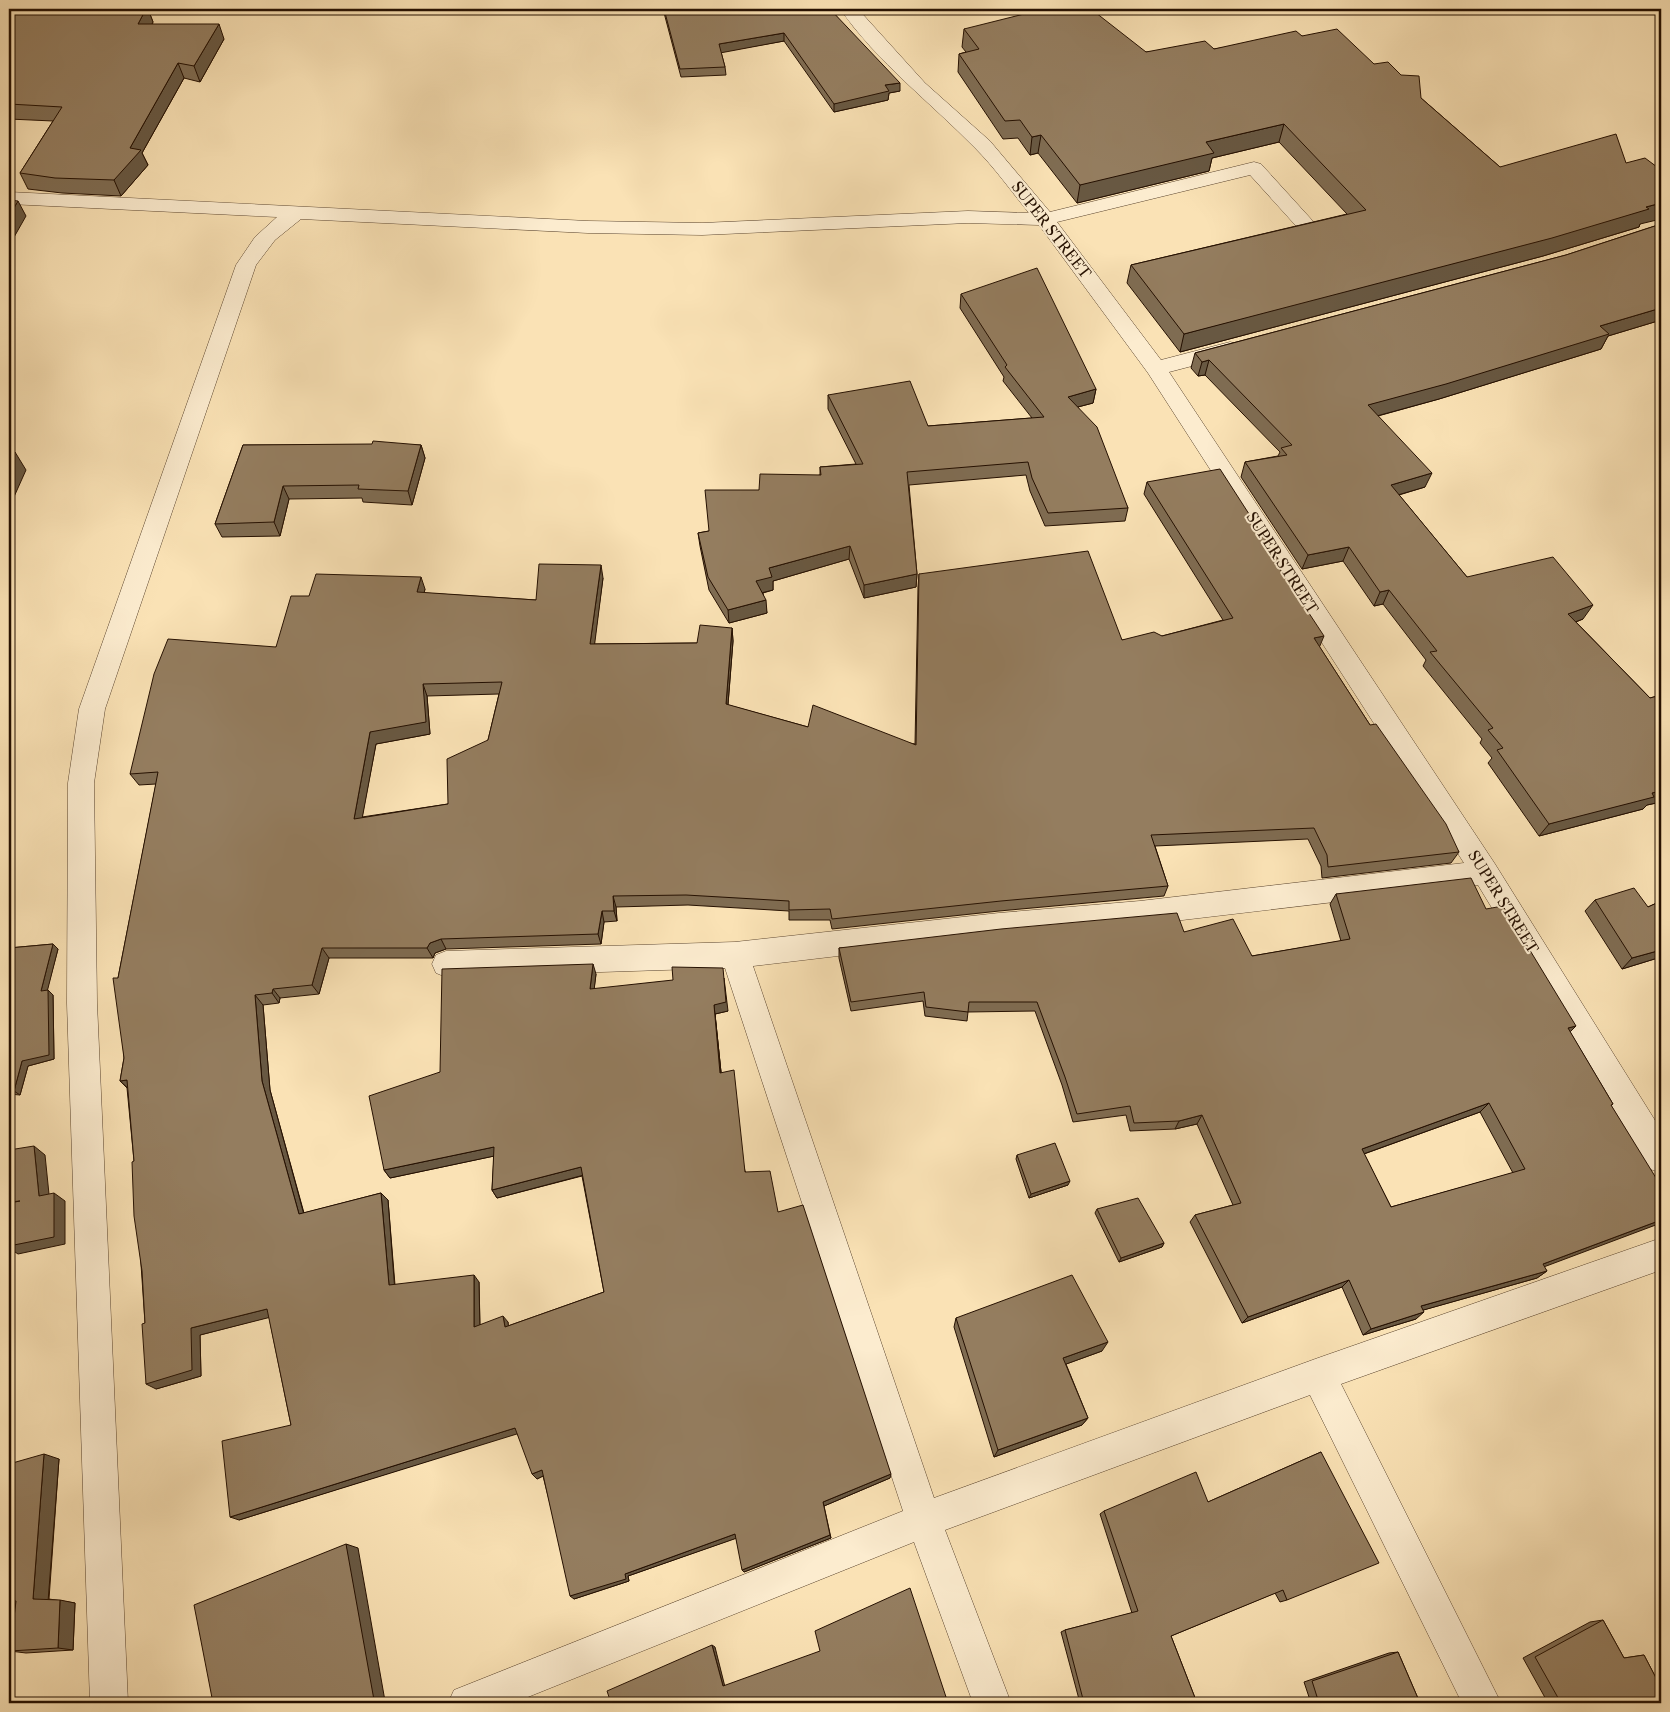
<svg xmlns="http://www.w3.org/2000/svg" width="1670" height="1712" font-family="'Libre Caslon Text',serif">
  <rect width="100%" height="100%" fill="#fae2b5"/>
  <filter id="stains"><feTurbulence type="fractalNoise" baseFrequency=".004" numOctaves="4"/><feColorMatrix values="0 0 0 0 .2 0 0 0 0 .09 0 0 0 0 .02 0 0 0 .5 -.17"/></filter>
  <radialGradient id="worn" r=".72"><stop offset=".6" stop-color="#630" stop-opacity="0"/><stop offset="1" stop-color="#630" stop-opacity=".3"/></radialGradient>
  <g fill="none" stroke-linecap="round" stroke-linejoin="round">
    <g stroke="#5a442e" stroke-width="1">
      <path id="minor" d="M840,9H858L925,83L990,141L1050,212L1254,162L1261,164L1311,219L1314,223L1311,227L1304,229L1297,227L1250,175L1057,222L1161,360L1230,342L1238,344L1241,349L1238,354L1169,372L1495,864L1661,1130V1173L1650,1169L1478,885L1140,925L999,937L753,966L934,1498L1318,1358L1661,1238V1270L1341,1384L1501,1703H1462L1310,1395L945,1530L1011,1703H973L914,1542L513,1703H448L454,1690L903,1511L725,968L446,977L436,973L432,964L436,955L446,951L735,942L999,913L1140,901L1464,863L1148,373L1039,225L968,223L702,235L588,233L301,219L275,240L256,265L105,709L94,783L97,1003L128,1703H90L67,1003L68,783L79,709L236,265L255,237L277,217L9,204V192L588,221L702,223L968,211L1029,213C1011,191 995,168 975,148C930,102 878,63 840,9Z"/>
    </g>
    <use href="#minor" fill="#fceccf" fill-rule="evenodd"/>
  </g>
  <path fill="#7f6c52" stroke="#251001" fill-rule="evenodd" d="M9,9H148L153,22L152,24L224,39L200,82L184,78L142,153L148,165L121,196L62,193L28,189L20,173L53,121L9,119Z
    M663,9H830L900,91L889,93L888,100L834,112L784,41L721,52L725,67L726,75L681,77Z
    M964,29L1146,52L1214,49L1302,36L1374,64L1421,98L1500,167L1640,224L1639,227L1543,256L1180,352L1127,283L1131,265L1347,214L1279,142L1212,158L1209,171L1077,203L1038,153L1030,155L1018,138L1003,139L958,72L959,54L966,52L962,47Z
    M1661,224V320L1608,336L1601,349L1439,399L1378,416L1425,487L1399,495L1467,577L1583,619L1576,622L1650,698L1661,695V802L1647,805L1643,809L1539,836L1488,763L1492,758L1480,743L1482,739L1423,666L1426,660L1383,604L1374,606L1343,561L1302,569L1241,477L1245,462L1278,456L1280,452L1205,375L1198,376L1191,368L1195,353L1566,255Z
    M961,294L1096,389L1093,403L1078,407L1128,508L1125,521L1045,526L1030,491L1026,475L909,485L917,574L916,587L864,598L849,559L773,581V590L763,593L767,613L729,623L709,590L700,546L698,533L709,531L759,490L820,475V467L856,464L828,409V395L928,426L1032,418L1003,381L1004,377L960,308Z
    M243,445H421L425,458L412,505L363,502L362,498L289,499L280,536L222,537L215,524Z
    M1147,482L1280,562L1278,567L1319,646L1370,725L1459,852L1451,863L1322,878L1321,866L1308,839L1155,846L1168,886L1164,896L999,911L832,929L830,920H789V911L688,905L616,907L617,921L604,922L601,944L446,949L435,953L433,958H329L319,994L280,998L279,1003L263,1005L270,1090L304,1213L381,1193L388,1200L395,1285L479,1282L480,1325L508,1322V1326L604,1292L582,1176L497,1198L492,1190L494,1156L390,1178L384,1170L440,1072L596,974L594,989L728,1011L715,1014L721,1073L745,1171L778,1212L890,1478L824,1506L831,1538L744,1572L736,1538L628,1576L629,1581L574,1599L543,1476L537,1479L517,1433L239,1520L291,1425L269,1317L200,1335L201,1376L156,1389L145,1323L134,1161L127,1088L120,1081L124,1058L118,978L156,784L139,785L130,774L276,647L309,596L425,589L424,593L536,600L603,578L594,644L697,643L732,628L733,641L728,705L808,727L915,744L918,587L919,574L1122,640L1162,636L1223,620L1144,494ZM499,694L488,740L448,804L362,817L376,744L430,734L427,696Z
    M1336,894L1486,909L1570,1032L1613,1104L1611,1106L1544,1267L1547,1271L1537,1278L1423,1310L1416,1319L1363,1335L1342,1287L1242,1323L1190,1222L1195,1215L1233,1205L1197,1124L1175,1129L1130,1131L1126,1115L1073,1122L1062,1085L1035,1011L968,1012L967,1021L925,1016L923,1001L851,1011L839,958V948L1184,932L1252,956L1341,941L1330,904ZM1480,1112L1513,1173L1391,1207L1364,1154Z
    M1595,900L1648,907L1661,901V957L1622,969L1585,911Z
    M53,944L58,949L47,990L53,995L54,1059L28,1066L20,1095L9,1094V948Z
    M1017,1155L1068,1185L1029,1198L1016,1159Z
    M1097,1209L1164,1243L1162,1247L1119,1262L1095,1213Z
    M956,1318L1102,1351L1066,1364L1088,1418L1082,1425L994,1457L954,1327Z
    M1321,1452L1287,1600L1280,1602L1275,1593L1171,1636L1197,1703H1080L1061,1632L1065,1630L1132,1613L1100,1514L1104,1511L1208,1502Z
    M59,1459L49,1599L75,1603L73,1650L26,1653L10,1651L16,1601Z
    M1603,1620L1624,1658L1644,1655L1655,1676L1661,1675V1703H1548L1523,1658L1590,1622Z
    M1398,1652L1420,1703H1311L1304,1682L1389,1653Z"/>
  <path fill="#685842" stroke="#251001" d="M146,9H148L153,22L144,39L138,24Z
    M219,24L224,39L200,82L194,66Z
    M784,33V41L720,53L719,44Z
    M178,63L184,78L142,153L148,165L121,196L114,180L130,148Z
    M900,83V91L889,93L888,100L834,112V104L885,85Z
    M1284,124L1279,142L1212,158L1209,171L1077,203L1080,185L1206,142Z
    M1041,135L1038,153L1030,155L1032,137Z
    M18,201L26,216L9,246V216Z
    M1661,203V219L1640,224L1639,227L1543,256L1180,352L1184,334Z
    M1661,308V320L1608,336L1601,349L1439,399L1362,420L1368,405L1600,326Z
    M1209,360L1205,375L1198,376L1202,362Z
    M1096,389L1093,403L1066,410L1068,397Z
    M421,445L425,458L412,505L408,491Z
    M15,452L26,470L9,508V465Z
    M1432,473L1425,487L1384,499L1391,485Z
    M283,486L289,499L280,536L274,522Z
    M850,546L849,559L773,581V590L757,594L756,581L769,568Z
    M1349,547L1343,561L1302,569L1308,555Z
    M601,565L603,578L593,657L590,644Z
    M917,574L916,587L864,598V585Z
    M421,577L425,589L421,605L417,592Z
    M1389,590L1383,604L1374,606L1380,592Z
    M766,600L767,613L729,623L728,610Z
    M1593,605L1583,619L1559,628L1568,614Z
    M732,628L733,641L727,716L726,704Z
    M1324,636L1319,648L1314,638Z
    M423,684L427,696L430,734L376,744L360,830L354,819L370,732Z
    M1661,791V802L1647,805L1643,809L1539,836L1549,824L1652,793Z
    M613,896L616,907L617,921L614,911Z
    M602,911L604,922L601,944L598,934Z
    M441,939L446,949L435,953L433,958L427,948L430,943Z
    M53,944L58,949L46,996L41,991Z
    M322,948L329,958L319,994L312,985Z
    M1661,950V957L1622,969L1632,958Z
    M593,964L596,974L593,999L590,989Z
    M724,978L728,1011L715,1014L722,1082L714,1005Z
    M273,989L280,998L279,1003L272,993Z
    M48,990L53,995L54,1059L28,1066L20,1095L14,1091L22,1061Z
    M255,995L263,1005L270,1090L306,1222L299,1214L262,1081Z
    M1576,1026L1567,1035L1568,1028Z
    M127,1080L130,1090L120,1081Z
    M1489,1103L1480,1112L1355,1157L1362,1149Z
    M1202,1115L1197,1124L1175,1129L1179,1121Z
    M34,1146L45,1155L50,1204L39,1196Z
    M494,1147L499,1155L390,1178L384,1170Z
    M581,1167L584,1175L497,1198L492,1190Z
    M1070,1181L1068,1185L1029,1198L1031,1194Z
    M54,1193L65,1201V1244L18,1254L9,1248V1246Z
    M381,1193L388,1200L395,1292L389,1285Z
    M1661,1220V1223L1533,1271L1543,1264Z
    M1164,1243L1162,1247L1119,1262L1121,1258Z
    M1547,1271L1537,1278L1413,1313L1421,1306Z
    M474,1275L479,1282L480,1333L474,1327Z
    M1349,1280L1342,1287L1242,1323L1248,1317Z
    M267,1309L275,1316L200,1335L201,1376L156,1389L146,1384L191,1328Z
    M1424,1312L1416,1319L1363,1335L1371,1329Z
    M503,1316L508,1322L509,1333L505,1327Z
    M1108,1342L1102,1351L1058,1367L1063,1358Z
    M1088,1418L1082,1425L994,1457L998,1450Z
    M515,1428L520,1433L239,1520L230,1517Z
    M44,1454L59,1459L48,1602L33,1599Z
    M542,1470L547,1474L537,1479L532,1474Z
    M891,1474L890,1478L824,1506L823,1502Z
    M735,1534L737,1538L628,1576L629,1581L574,1599L570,1596L625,1574Z
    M830,1535L831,1538L744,1572L742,1570Z
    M346,1544L358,1548L385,1701L377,1703H362Z
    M60,1600L75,1603L73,1650L58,1648Z
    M712,1645L715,1647L725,1687L723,1686Z"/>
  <path fill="#947d5f" stroke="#251001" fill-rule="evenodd" d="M9,9H146L138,24H219L194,66L178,63L130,148L141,150L114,180L55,178L20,173L62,107L9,104Z
    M664,9H830L900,83L885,85L889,91L834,104L784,33L719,44L725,67L680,69Z
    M1044,9H1091L1146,52L1205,41L1214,49L1296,31L1302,36L1337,29L1374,64L1388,62L1401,75L1419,76L1421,98L1500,167L1616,134L1626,163L1645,158L1661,170V203L1646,207L1649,209L1552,238L1184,334L1131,265L1366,210L1284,124L1206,142L1214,153L1080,185L1041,135L1032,137L1020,120L1005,121L959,54L979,49L964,29Z
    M9,200L18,201L9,216Z
    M1661,224V308L1600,326L1609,334L1446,384L1368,405L1432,473L1391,485L1467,577L1553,557L1593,605L1568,614L1650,698L1661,695V791L1652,793L1654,797L1549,824L1497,750L1503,748L1488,730L1493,728L1430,652L1437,651L1389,590L1380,592L1349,547L1308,555L1245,462L1287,455L1281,448L1292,445L1209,360L1202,362L1195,353L1566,255Z
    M1037,268L1096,389L1068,397L1097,427L1128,508L1048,513L1032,478L1028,462L907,472L917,574L864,585L850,546L769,568L772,577L756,581L766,600L728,610L708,577L698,533L709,531L705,490H759L760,474L821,475L820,467L863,464L828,395L910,381L928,426L1044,417L1005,367L1007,365L961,294Z
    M373,441L421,445L408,491L358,489L359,485L283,486L274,522L215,524L243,445L372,444Z
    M9,452H15L9,465Z
    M1220,469L1280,562L1276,563L1324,636L1314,638L1370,725L1376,724L1446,824L1459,852L1328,867L1327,855L1314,828L1151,835L1168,886L1001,901L832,919L830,909L789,910V901L686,895L613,896L614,911H602L598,934L441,939L430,943L427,948H322L312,985L273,989L272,993L255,995L262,1081L299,1214L381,1193L389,1285L474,1275V1327L503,1316L505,1327L604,1292L581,1167L492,1190L494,1147L384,1170L369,1096L440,1072L442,969L593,964L590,989L673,980L672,967L723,968L726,1002L714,1005L720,1073L734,1070L745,1172L770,1171L778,1212L803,1205L891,1474L823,1502L830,1535L742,1570L735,1534L625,1574L626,1579L570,1596L542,1470L532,1474L515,1428L230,1517L222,1441L291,1425L267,1309L191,1328L192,1370L146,1384L142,1324L145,1323L142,1271L134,1216L132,1162L134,1161L127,1080L120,1081L124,1058L113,978H118L158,772L130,774L154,674L168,639L276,647L291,596H309L316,574L421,577L417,592L536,600L539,564L601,565L590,644L697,643L700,625L732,628L726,704L808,727L813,705L916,745L919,574L1088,551L1122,640L1154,632L1162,636L1233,618L1147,482ZM502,682L488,740L447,759L448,804L354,819L370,732L426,722L423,684Z
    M1471,878L1486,909L1503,906L1576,1026L1568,1028L1613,1104L1611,1105L1661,1186V1220L1543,1264L1547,1271L1421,1306L1424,1312L1371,1329L1349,1280L1248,1317L1195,1215L1241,1203L1202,1115L1179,1121L1134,1123L1130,1106L1077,1114L1065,1077L1037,1002H969L968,1012L926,1007L924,992L851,1002L839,948L1001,929L1177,913L1184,932L1233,919L1252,956L1350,939L1336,894ZM1489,1103L1525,1169L1391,1207L1362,1149Z
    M1634,888L1648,907L1661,901V950L1632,958L1595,900Z
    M53,944L41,991L48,990L49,1055L22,1061L14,1091L9,1090V948Z
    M1055,1143L1070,1181L1031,1194L1017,1155Z
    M34,1146L39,1196L54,1193V1237L9,1246V1216L10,1203L20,1201L9,1202V1150Z
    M1138,1198L1164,1243L1121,1258L1097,1209Z
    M1072,1275L1108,1342L1063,1358L1088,1418L998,1450L956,1318Z
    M1321,1452L1379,1563L1287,1600L1283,1590L1171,1636L1197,1703H1084L1065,1630L1138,1611L1104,1511L1196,1472L1208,1502Z
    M44,1454L33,1599L60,1600L58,1648L10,1651L16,1601L9,1600V1464Z
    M346,1544L374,1700L362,1703H213L194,1605Z
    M910,1588L948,1703H611L607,1691L712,1645L723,1686L820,1651L815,1631Z
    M1603,1620L1624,1658L1644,1655L1656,1678L1661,1677V1703H1561L1535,1657Z
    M1398,1652L1420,1703H1319L1312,1681Z"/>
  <g text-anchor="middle" stroke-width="4" stroke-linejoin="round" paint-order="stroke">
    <g font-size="15" fill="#251001" stroke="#fceccf">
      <text transform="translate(1051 230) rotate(52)" y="5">SUPER STREET</text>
      <text transform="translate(1282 563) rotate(57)" y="5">SUPER STREET</text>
      <text transform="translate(1503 902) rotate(58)" y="5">SUPER STREET</text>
    </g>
  </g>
  <rect width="1670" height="1712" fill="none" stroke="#fae2b5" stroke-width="30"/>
  <rect x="10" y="10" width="1650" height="1692" fill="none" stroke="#251001" stroke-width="2.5"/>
  <rect x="15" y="15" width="1640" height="1682" fill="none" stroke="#251001"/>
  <rect width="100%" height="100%" filter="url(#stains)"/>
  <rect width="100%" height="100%" fill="url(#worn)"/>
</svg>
